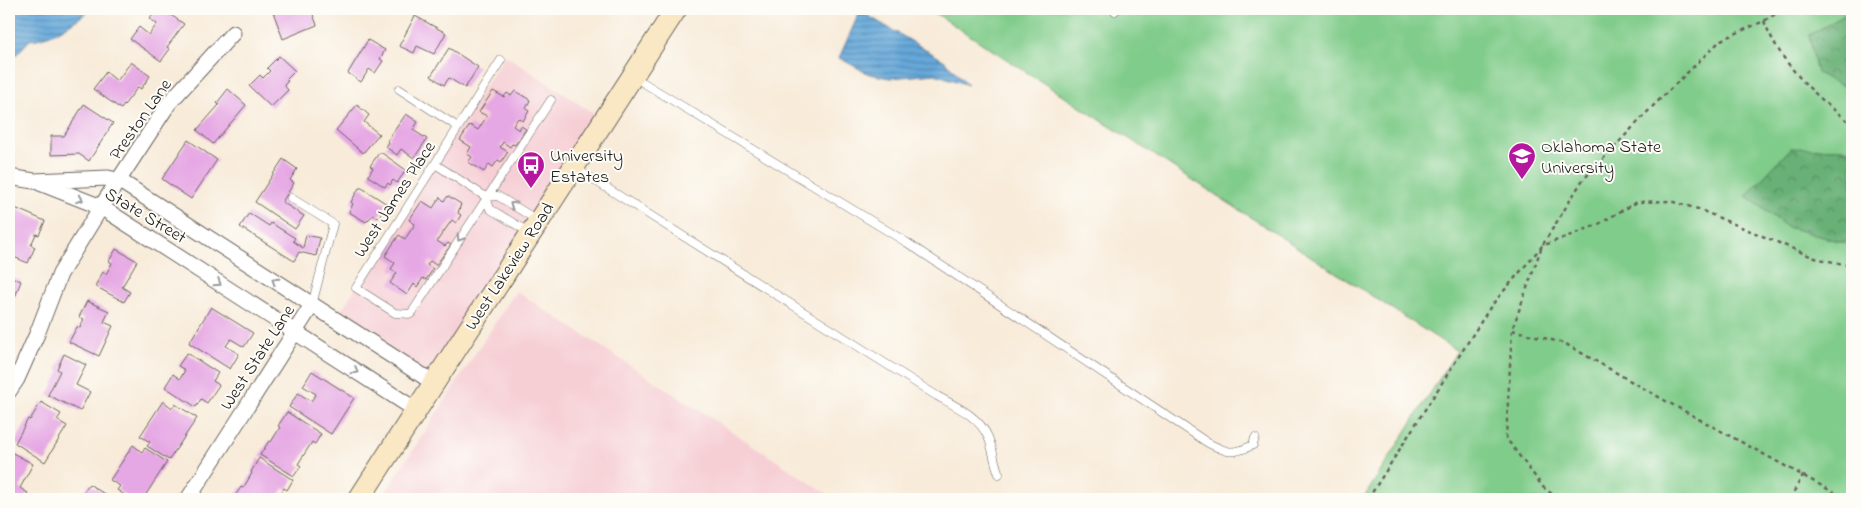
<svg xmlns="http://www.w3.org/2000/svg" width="1861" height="508" font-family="'Indie Flower',sans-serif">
  <defs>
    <pattern id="forest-crowns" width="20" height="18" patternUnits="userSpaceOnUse" patternTransform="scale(1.25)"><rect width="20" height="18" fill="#68b076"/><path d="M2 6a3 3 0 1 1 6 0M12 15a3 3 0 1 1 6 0" fill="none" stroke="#558e60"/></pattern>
    <pattern id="water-rules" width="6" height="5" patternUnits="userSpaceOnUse" patternTransform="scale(1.25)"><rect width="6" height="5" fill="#65a7d9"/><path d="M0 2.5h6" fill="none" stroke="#5287af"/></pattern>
  </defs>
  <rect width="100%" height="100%" fill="#fdfcf7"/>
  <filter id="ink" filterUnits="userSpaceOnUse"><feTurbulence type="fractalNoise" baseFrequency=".02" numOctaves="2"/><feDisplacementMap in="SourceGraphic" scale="10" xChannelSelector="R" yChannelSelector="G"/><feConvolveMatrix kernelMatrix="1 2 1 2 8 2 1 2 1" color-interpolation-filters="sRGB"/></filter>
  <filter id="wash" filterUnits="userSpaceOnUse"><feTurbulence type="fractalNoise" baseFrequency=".0096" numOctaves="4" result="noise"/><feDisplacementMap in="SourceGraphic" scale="20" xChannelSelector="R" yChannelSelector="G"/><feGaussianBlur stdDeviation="1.12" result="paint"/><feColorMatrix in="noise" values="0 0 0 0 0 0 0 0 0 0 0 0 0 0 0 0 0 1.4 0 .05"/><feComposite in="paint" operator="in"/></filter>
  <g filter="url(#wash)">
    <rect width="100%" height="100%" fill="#f8ebd9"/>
    <path fill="#f6cfd5" d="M505,55L602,119L432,382L335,320Z
      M516,291L835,499H381Z"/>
    <path fill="#80cc8a" stroke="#4e7453" d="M929,9H1852V499H1363L1457,351Z"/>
    <path fill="url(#forest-crowns)" stroke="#426649" d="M1852,11V91L1817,73L1809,35Z
      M1791,148L1846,149L1852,152V245L1787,227L1746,196Z"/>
    <path fill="url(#water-rules)" stroke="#40627a" d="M9,9H92C74,22 52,38 30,40L9,62Z
      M860,11L945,61L968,85L935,74L890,78L869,74L839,58Z"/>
    <g id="blocks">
      <path fill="#e6a8e4" d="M157,9H162L184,24L167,47L170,49L161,61L130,39L139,27L149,35L157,24L150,19Z
        M272,9H311L317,25L283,39Z
        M415,16L446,33L434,54L417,46L414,53L399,46Z
        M368,40L385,50L380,59L383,61L375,73L369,69L361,82L348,73Z
        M449,48L478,67L465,88L449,78L444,85L431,76Z
        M279,56L295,71L286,80L288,81L284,85L288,90L271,107L249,86L260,75L263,78L270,71L267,68Z
        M131,62L150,76L141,89L138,87L121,109L93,89L106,72L117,81Z
        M228,89L246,105L213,144L197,130L219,105L217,103Z
        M493,91L504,97L507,93L511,96L515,91L530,100L526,109L529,111L523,121L518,118L513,126L519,130L521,126L526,129L515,145L512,144L510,147L503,142L500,147L508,152L501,162L498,160L493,167L489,164L484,172L468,162L472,157L467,154L471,147L460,140L470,125L478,130L487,116L479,112Z
        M84,104L113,123L89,161L79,154L51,155V136H64Z
        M357,105L369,115L364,122L379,134L363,153L336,130Z
        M406,114L418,122L413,130L427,139L414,158L401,149L397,155L386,147L389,142L387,141Z
        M188,140L217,160L191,199L162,179Z
        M379,153H382L406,170L397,183L393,180L390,185L388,183L385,187L368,176L373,168L370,166Z
        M283,159L297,169L290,180L294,183L282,202L304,216L295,229L255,202Z
        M359,188H362L387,204L378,218L373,215L366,222L349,212L353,204L351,202Z
        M448,196L461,204L458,213L461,215L456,223L452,220L437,241L445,246L448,243L451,245L436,265L430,261L427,265L433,269L426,280L423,278L417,287L414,284L407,295L390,283L397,273L391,269L395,263L385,256L399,235L405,239L415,224L409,220L422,201L433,208L440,197L444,201Z
        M15,208L45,221L39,235L36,234L31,245L35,247L28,263L9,255V222Z
        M249,213L269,226L271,223L295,238L293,241L303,248L306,235L320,238L316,256L299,252L294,261L240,227Z
        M116,249L137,261L122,287L130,292L124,302L95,286L103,272L106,274L112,263L109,261Z
        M9,276L21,281L15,297L10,295L9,299Z
        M87,301L109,311L104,322L113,326L99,356L69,342L77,327L80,328L84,319L79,317Z
        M211,307L253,333L244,347L231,339L226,346L239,354L230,369L189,343Z
        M187,353L218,373L213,381L219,385L207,403L201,399L196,407L165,387L173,374L180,379L185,370L178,366Z
        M64,354L86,365L76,385L90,392L80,411L48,395L60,371L57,369Z
        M312,371L354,398L331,434L289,407L298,393L311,401L316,394L303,386Z
        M163,401L172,408L175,404L197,418L169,460L147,446L150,442L140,436Z
        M41,402L61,414L57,420L67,426L45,462L15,443L28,419L30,420Z
        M287,412L321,434L315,444L312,442L298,464L301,466L294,476L260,455L269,441L271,442L276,434L280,427L278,426Z
        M133,445L142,452L145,448L167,462L143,499H131L117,490L120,486L110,480Z
        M11,452L33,464L20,488L28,493L24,499H9V456Z
        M259,458L293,480L287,490L284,488L277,499H233L241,487L243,488L248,480L252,473L251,472Z
        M89,484L112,499H79Z"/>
    </g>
  </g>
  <g filter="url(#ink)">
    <use href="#blocks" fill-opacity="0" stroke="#69645e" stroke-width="1"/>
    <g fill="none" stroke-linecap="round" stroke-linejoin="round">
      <g stroke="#69645e" stroke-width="9">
        <path id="service" d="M1115,11L1117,9
          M501,60L356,288L395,313L411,314L551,100
          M634,77L906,242L1208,443C1228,453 1232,455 1253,445L1255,438
          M399,89L458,127
          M435,164L486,197L490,209L530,233
          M575,168L937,396C955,406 979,416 988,437C993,448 994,462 999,474
          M486,197L498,196L537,220
          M291,198L333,224L312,305"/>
      </g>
      <g stroke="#69645e" stroke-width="17">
        <path id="minor" d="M9,177L34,181L108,178L120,181L434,383
          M40,183L101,207L416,410
          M9,391L17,379L37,334L60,274L101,207L169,103L233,33
          M188,499L312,305"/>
      </g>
      <g stroke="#69645e" stroke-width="23">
        <path id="secondary" d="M359,499L676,9"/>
      </g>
      <path stroke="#69645e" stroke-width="2.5" stroke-dasharray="4 4" stroke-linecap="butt" d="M1764,21C1782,66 1814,95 1852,124
        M1512,330L1564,343L1664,400L1846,499
        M1368,499L1491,306L1542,246L1597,225L1637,202L1670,201L1698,209L1815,258L1852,266
        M1558,499L1543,487L1506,438L1512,330L1542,246L1582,181L1653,106L1721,40L1764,21L1784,9
        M1790,499L1803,475"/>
      <use href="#service" stroke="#fff" stroke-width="8"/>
      <use href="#minor" stroke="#fff" stroke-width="15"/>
      <use href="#secondary" stroke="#fae7c3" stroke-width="21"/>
    </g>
    <defs><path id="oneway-chevron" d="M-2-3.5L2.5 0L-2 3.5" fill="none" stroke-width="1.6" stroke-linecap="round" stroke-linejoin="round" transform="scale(1.25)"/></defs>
    <g stroke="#999">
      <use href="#oneway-chevron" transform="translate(80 199) rotate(22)"/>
      <use href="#oneway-chevron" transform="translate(513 205) rotate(-148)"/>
      <use href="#oneway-chevron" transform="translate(460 238) rotate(123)"/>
      <use href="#oneway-chevron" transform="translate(275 281) rotate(-147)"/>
      <use href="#oneway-chevron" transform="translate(218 283) rotate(33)"/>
      <use href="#oneway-chevron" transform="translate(355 371) rotate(33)"/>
    </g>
  </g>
  <defs>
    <g id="university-pin" transform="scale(1.4375)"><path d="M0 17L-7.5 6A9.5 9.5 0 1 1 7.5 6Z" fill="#b5179e" stroke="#fdfcf7"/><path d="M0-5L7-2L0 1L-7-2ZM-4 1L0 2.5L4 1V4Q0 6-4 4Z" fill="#fff"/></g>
    <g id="bus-pin" transform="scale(1.4375)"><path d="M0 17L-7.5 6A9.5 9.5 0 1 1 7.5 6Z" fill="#b5179e" stroke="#fdfcf7"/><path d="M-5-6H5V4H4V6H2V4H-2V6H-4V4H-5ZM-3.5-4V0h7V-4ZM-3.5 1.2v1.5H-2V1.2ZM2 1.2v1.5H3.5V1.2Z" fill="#fff"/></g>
  </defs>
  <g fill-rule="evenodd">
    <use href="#university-pin" x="1522" y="156"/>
    <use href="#bus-pin" x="531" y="165"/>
  </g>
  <g text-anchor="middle" stroke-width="4" stroke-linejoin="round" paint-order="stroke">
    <g font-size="18" fill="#1c1c1c" stroke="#fdfcf7">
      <text transform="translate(140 119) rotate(-55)" y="6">Preston Lane</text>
      <text transform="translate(394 199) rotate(-57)" y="6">West James Place</text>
      <text transform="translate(146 215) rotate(31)" y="6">State Street</text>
      <text transform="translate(509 266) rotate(-57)" y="6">West Lakeview Road</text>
      <text transform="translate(257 357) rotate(-57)" y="6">West State Lane</text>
    </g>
    <g font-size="18" fill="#1c1c1c" stroke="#fdfcf7" text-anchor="start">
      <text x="1541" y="152">Oklahoma State<tspan x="1541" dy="21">University</tspan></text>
      <text x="550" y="161">University<tspan x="550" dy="21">Estates</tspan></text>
    </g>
  </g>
  <rect width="1861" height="508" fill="none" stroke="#fdfcf7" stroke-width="30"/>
</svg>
